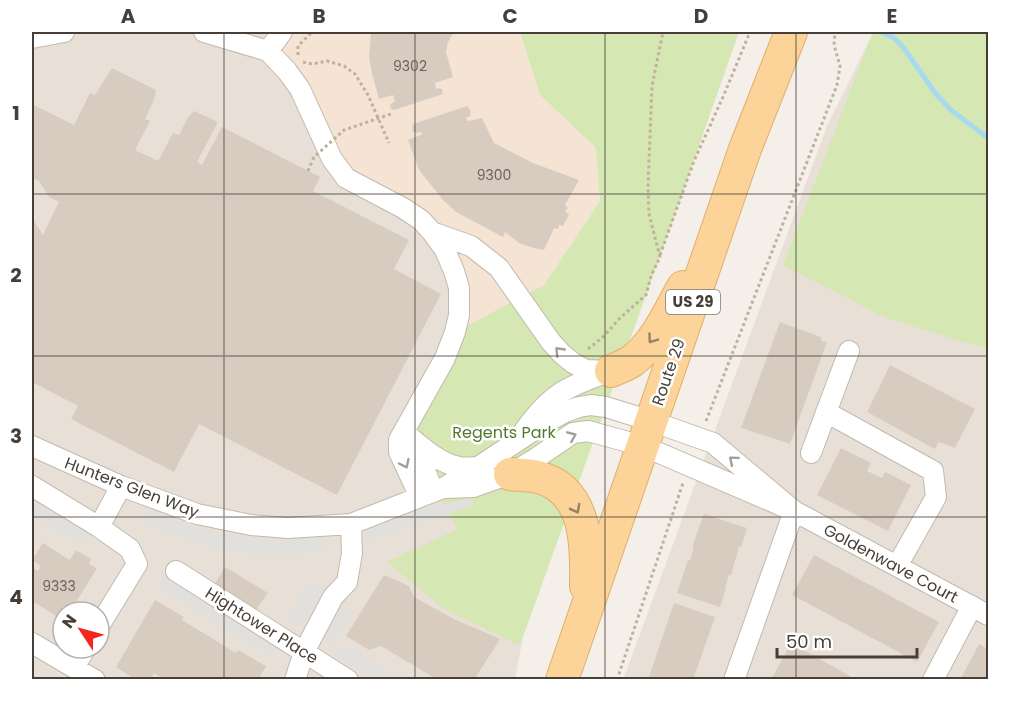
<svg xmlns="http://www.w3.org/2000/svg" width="1020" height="711" font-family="Poppins,sans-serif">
  <rect width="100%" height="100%" fill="#f4efe8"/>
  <path fill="#e8e0d7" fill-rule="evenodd" d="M32,32H290L445,250L455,332L434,488L523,637L515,679H32ZM63,612H99V648H63Z
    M872,35L988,136V679L623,680L827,126Z"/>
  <path fill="#f5e3d4" d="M290,32H520L540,95L596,148L600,201L544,285L455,332L445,250L346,178L277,58Z"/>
  <path fill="#d5e7b2" d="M520,32H739L669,231L523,637L519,645L444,609L387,562L458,529L434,488L399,452L455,332L544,285L600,201L596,148L540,95Z
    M873,32H988V349L886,318L783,265Z"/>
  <path fill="#e2e0dd" d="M32,496L90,531L81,546L32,518Z
    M471,498L474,505L366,543L360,528L404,512Z
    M148,508L201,530L235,535L281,541L323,535L327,552L294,556L259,557L214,549L142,523Z
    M164,571L283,645L272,658L156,587Z
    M310,580L325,588L302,628L286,619Z
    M338,604L353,613L333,645L319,637Z
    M343,643L398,676L396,679H374L334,656Z"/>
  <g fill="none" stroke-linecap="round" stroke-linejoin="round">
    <path stroke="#a7daef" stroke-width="5" d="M881,32L894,38L903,47L936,94L951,110L988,138"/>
  </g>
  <path fill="#d8ccc1" d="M371,32H454L448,42L446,52L453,77L435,83L436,89L439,88L442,89L443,94L394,110L391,109L390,105L395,101L393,95L379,99L372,74L369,57Z
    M112,68L156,90L154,100L145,119L150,121L135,150L158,161L173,133L179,135L188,117L194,111L218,122L197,162L202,165L222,127L320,177L313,191L409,240L394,269L441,294L337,495L199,424L174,472L71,419L78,406L32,382V223L34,221L43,235L59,202L49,197L39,181L32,178V104L74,125L90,93L95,95Z
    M467,106L471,111L470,116L466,118L468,121L482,118L494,143L533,163L579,180L565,205L568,208L565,211L569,215L563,226L559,225L558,229L554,228L544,250L534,248L519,243L505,232L503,237L456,212L443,200L419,170L408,140L421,135L422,132L416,133L412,131L413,124Z
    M780,322L821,337V341L827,342L790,444L741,428Z
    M890,365L975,409L955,448L939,442L935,449L867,412Z
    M841,448L871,463L867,471L882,478L885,472L911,485L888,531L817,495Z
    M704,514L747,528L741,547H739L731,575H729L725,588H726L720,607L677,593L688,560L690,561L694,547H692Z
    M43,543L70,560L76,550L91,559L89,564L97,568L70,612H63V620L32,601V567L38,571L41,566L32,560Z
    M814,555L939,622L917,662L792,595Z
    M225,567L268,593L256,610L214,585Z
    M384,575L409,586L414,597L456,620L468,625L500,639L474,680H434L433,677L381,646L369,650L346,636Z
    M155,600L184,617L182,620L236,653L238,650L266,666L258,680H165L154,673L150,680L143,677L142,680H136L116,667Z
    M674,603L715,617L693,680H648Z
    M791,643L857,680H771Z
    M979,644L988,649V680H960Z"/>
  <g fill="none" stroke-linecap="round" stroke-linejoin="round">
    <g stroke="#c2b9ae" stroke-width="22">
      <path id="minor" d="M204,32L268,51L287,71L300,89L332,159L346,178L403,208L421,220L432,232L445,250L454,271L459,288V315L455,332L445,358L399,440V452L420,497
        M32,38L64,32
        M268,51L282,32
        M432,232L471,246L499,268L551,342L562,354L573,363L586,370L611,371
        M826,412L933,471L936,497L897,566
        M524,431C550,395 565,387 606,373
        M404,432C418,444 441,465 460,467C466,468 473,467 479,467
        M415,441L433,492
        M32,446L121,486L197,514L251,525L288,528L351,524L443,488L481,465L545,423L565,412L579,407L591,405L606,407L651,421L713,443L794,511
        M811,453L849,351
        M32,486L99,527L130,549L137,564L99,626
        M446,488L473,487L510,474L535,459L573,433L588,431L643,446L794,511L988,615
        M99,527L121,486
        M176,571L348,680
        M32,643L95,680
        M74,667L86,648
        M295,680L304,652L333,597L347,582L352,553L351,524
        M734,680L794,511
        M933,680L972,606"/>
    </g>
    <g stroke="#e1af69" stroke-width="34">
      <path id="primary" d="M611,371C618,368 626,365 632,361C656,343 669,312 683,287
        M510,474C519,475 529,475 538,477C587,489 587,545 586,586
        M562,680L745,149L791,32"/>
    </g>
    <path stroke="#c1b09d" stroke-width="3" stroke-dasharray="3 3" stroke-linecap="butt" d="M298,55V46L312,32
      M303,62L312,64L327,61L344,66L355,74L368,95L389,143
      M660,255L694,161L723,97L750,32
      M588,349L604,336L619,319L646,295L651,276L660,257L649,214L648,187L652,86L663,32
      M706,421L837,85L840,66L834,45L835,32
      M617,680L683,483"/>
    <use href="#minor" stroke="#fff" stroke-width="20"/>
    <use href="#primary" stroke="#fcd49a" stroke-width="32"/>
    <path stroke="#c1b09d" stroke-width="3" stroke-dasharray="3 3" stroke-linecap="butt" d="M308,171L314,157L344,130L391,114"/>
  </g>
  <defs><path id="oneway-chevron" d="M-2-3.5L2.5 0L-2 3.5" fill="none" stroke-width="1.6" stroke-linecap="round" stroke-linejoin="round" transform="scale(1.5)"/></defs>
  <g stroke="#988264">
    <use href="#oneway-chevron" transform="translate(652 339) rotate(125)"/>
    <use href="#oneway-chevron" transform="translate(576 509) rotate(62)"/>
  </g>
  <g stroke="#a39f9b">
    <use href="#oneway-chevron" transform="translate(559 351) rotate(-134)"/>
    <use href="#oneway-chevron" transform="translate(572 436) rotate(-23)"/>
    <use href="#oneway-chevron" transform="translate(733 460) rotate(-140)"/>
    <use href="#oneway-chevron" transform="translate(405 464) rotate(65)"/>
  </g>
  <path fill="none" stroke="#473f37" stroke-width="1.5" stroke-opacity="0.55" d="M224,32V680M415,32V680M605,32V680M796,32V680M32,194H988M32,356H988M32,517H988"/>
  <g text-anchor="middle" stroke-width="5" stroke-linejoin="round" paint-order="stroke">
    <g font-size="14" fill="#6b625a">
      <text x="410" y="71">9302</text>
      <text x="494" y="180">9300</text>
      <text x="59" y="591">9333</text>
    </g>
    <rect fill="#fff" stroke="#7e7973" stroke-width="1.5" x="666" y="290" width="54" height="24" rx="4.5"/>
    <g font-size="15" font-weight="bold" fill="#473f37">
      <text x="693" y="307">US 29</text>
    </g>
    <g font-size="16" fill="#473f37" stroke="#fff">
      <text transform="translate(668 372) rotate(-71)" y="6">Route 29</text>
      <text transform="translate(132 487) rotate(21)" y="6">Hunters Glen Way</text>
      <text transform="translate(891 563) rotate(28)" y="6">Goldenwave Court</text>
      <text transform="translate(262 625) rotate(32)" y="6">Hightower Place</text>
    </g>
    <g font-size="16" fill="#51782b" stroke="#fff">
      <text x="504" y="438">Regents Park</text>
    </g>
  </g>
  <rect width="1020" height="711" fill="none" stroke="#ffffff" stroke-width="66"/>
  <g transform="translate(81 630) rotate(306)"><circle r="28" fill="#ffffff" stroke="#b5b2af" stroke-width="1.5"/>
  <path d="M0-4.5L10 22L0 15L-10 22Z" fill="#f4261f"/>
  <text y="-9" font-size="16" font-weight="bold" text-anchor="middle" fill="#473f37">N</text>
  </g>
  <path d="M777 648v9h140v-9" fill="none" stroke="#473f37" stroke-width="3"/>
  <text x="786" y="648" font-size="18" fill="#473f37" stroke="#ffffff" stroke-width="4.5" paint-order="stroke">50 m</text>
  <rect x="33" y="33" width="954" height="645" fill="none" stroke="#473f37" stroke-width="2"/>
  <g font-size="20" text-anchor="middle" font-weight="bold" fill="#473f37">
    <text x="128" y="23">A</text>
    <text x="319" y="23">B</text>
    <text x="510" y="23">C</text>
    <text x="701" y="23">D</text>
    <text x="892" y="23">E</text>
    <text x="16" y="120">1</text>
    <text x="16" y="282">2</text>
    <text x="16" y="443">3</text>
    <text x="16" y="604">4</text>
  </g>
</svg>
